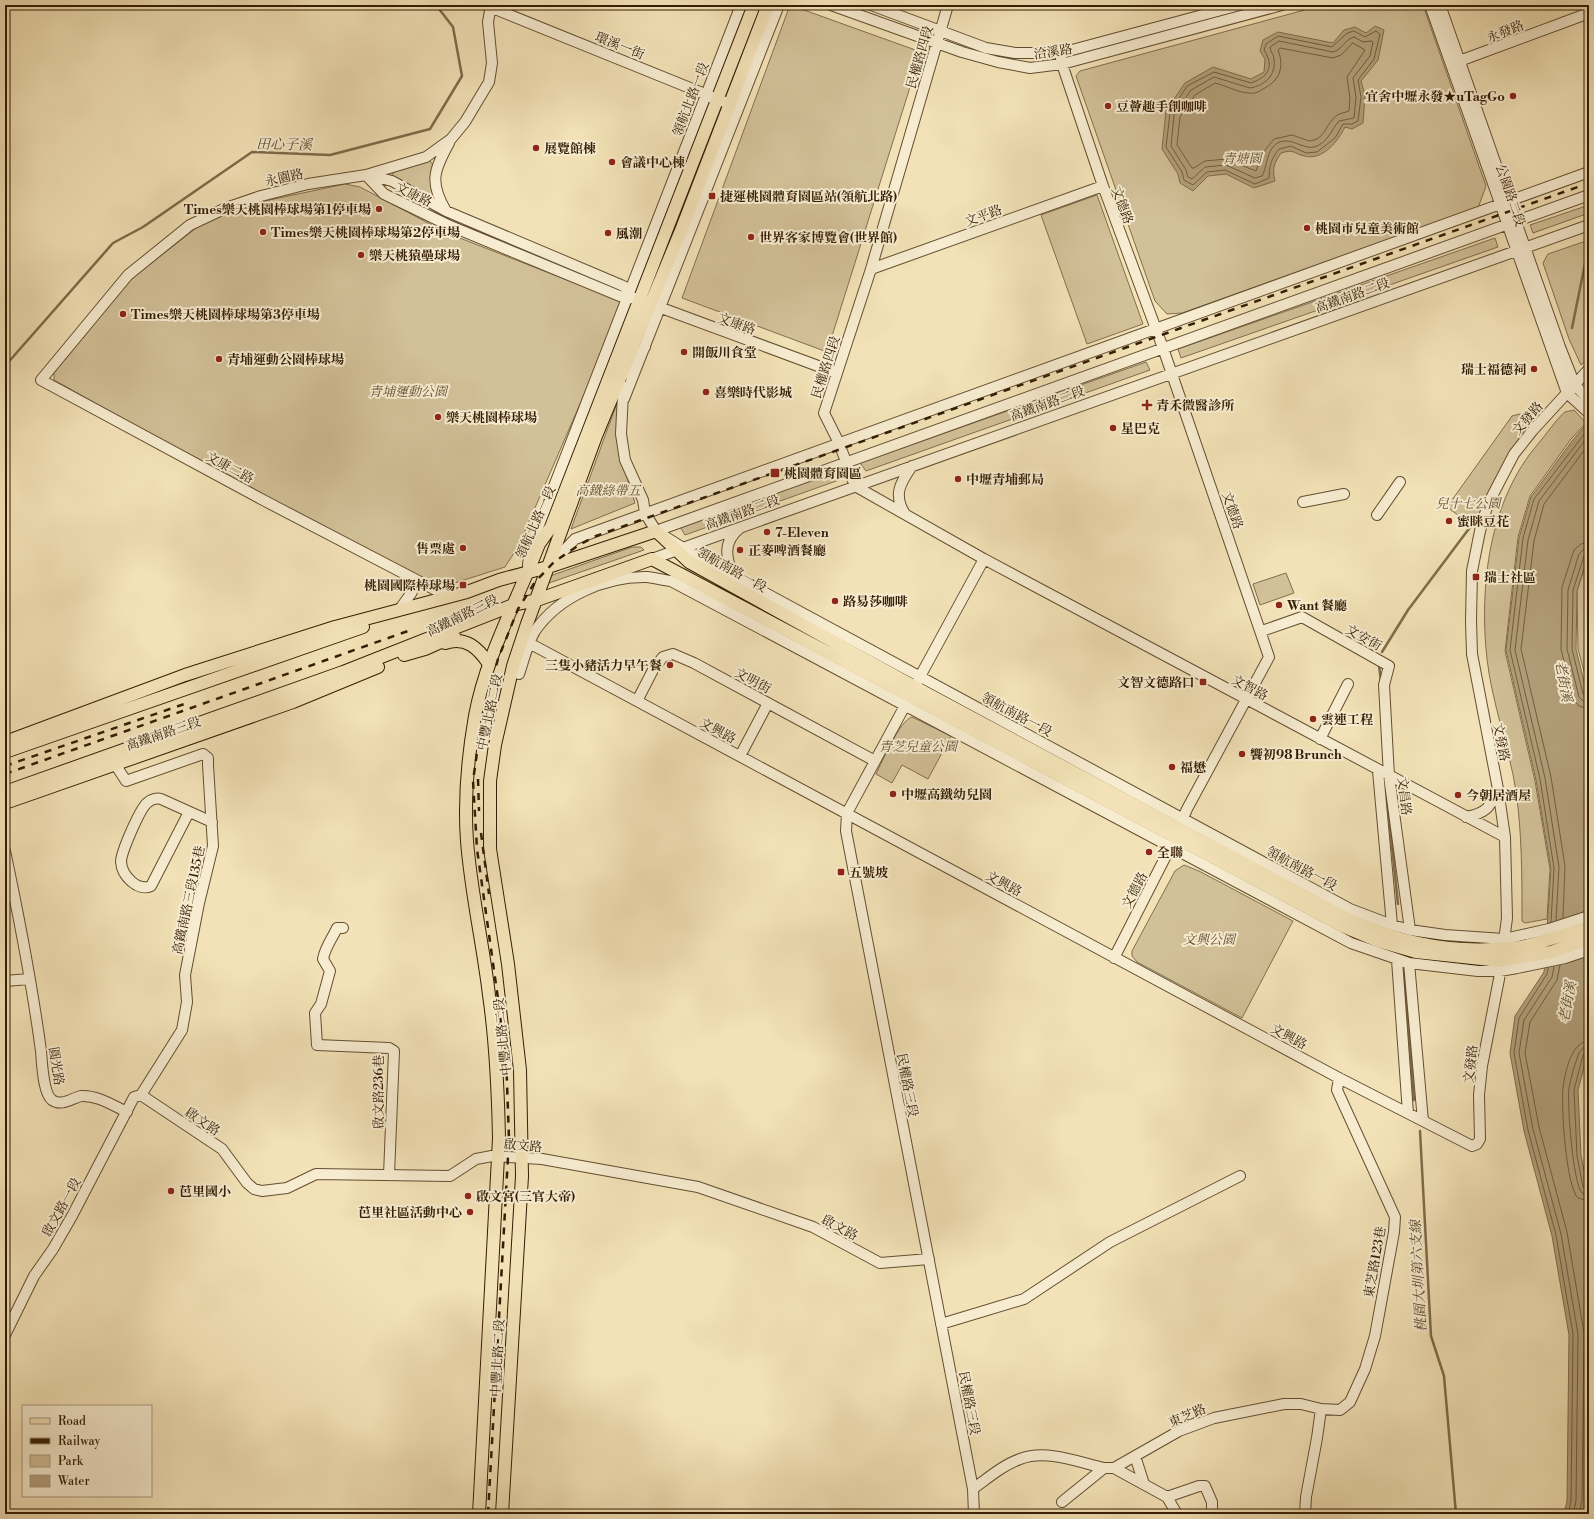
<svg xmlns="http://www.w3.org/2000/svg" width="1594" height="1519" font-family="'Libre Bodoni','Noto Serif TC',serif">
  <rect width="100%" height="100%" fill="#f3e2b7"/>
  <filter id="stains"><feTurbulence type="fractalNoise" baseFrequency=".005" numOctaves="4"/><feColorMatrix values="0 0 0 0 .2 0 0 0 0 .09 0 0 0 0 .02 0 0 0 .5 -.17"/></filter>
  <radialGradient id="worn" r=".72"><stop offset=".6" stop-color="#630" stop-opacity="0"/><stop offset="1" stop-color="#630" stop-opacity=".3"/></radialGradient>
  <path fill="#d2c098" stroke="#826e4e" d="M790,5L921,52L827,352L682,298Z
    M1323,5H1423L1486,186L1478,208L1182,313L1167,314L1155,301L1076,76L1080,71Z
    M429,160C438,167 434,188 434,199L393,181L392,174L396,171Z
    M345,184L360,187L447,233L618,300L622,307L518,547L505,567L439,588L307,521L54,380V373L131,279L200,225L220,215L260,202Z
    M1097,195L1143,324L1087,344L1041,215Z
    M1589,205V213L1533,233L1530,225Z
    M1495,238L1498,247L1181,358L1178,349Z
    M1589,240V358L1581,365L1569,339L1543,263L1548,254Z
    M1146,362L1150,370L866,471L860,463Z
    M620,395L623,465L635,503L571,529Z
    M1536,410L1498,474L1474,527L1447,507L1512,416Z
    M1574,410L1586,423L1571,439L1530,496L1518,537L1505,651L1535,781L1550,869L1547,919L1525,923L1522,921C1522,877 1522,834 1516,791C1509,747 1492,703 1487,659C1479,586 1489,501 1538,444C1544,437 1559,416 1565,412C1567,411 1572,411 1574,410Z
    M836,472L839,480L685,535L680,527Z
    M632,547H641L644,550L549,583L550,576Z
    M1589,555V690L1578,649L1577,591Z
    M1286,573L1294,593L1260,605L1253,584Z
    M912,717L951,736L928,779L902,765L892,783L876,774C882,762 900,720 912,717Z
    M1184,865L1199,871L1293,921L1242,1018L1137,962L1132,956V951L1175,871Z"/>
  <path fill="#b29f7a" stroke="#7f6b4a" d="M1375,26L1384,30L1378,60L1361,81L1365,96L1363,123L1352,129L1345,127C1338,141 1323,161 1304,156C1293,153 1294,149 1281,153C1274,163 1272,169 1275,181L1254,188L1226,174L1208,176L1193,191L1180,183L1178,174L1162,149L1166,111L1185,83L1213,67L1251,79L1264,72L1265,59L1260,51L1263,40L1278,32L1333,43L1344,30L1355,27L1366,33Z
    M1589,421V552L1577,591L1576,649L1589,701V1049L1578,1090L1581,1155L1589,1196V1514H1564L1567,1501L1569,1335L1552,1236L1524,1131L1510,1053L1515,1016L1544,972L1551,869L1536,780L1506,650L1519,538L1531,497L1572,441Z"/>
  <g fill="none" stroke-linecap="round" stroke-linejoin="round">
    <path stroke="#725e3e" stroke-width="1" d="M1354,31L1365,37L1376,31L1380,34L1374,59L1358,80L1361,97L1358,121L1352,124H1343L1335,138L1317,152L1306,153L1291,146L1279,149C1271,159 1269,167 1269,178L1255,184L1225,170L1207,172L1193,185L1184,180L1182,172L1166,147L1170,113L1187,86L1214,72L1251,83C1268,77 1275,67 1264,50L1266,44L1278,36L1332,47L1346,34Z
      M1354,37L1363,42L1371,41L1373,42L1370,56L1353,78L1356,97L1354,118L1339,121C1331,130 1328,143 1314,147C1302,150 1286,132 1273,147C1266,156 1267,167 1262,176L1255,178L1226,165L1205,167L1192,179L1188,177L1186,170L1171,146L1174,115L1191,90L1214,77L1250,88C1266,85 1276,75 1274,59C1274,54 1270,52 1270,47L1279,41L1333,52C1342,50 1345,39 1354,37Z
      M1353,43L1365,50L1347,77L1350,98L1349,111C1344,113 1338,113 1334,118C1325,127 1324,140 1309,141L1292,135L1274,139L1262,154L1256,171L1226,159L1205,161L1194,168H1192L1177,145L1180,117L1195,95L1215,83C1227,86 1237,92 1248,93C1254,94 1259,92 1263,89C1279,81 1285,68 1278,50L1280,48L1333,58L1341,55Z
      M1589,542L1581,544L1574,550L1562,587L1561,649L1573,699L1579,706L1589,709
      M1589,548L1583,550L1579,554L1568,590L1567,649L1579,697L1583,701L1589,703
      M1589,553L1584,556L1573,590L1572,649L1583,694L1589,698
      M1563,918L1565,866L1551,777L1521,649L1534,541L1544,504L1589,444
      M1556,920L1559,867L1545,778L1515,650L1528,540L1539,501L1589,435
      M1551,922L1554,868L1540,779L1510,650L1523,538L1534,499L1589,428
      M1560,965L1557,980L1530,1022L1525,1053L1539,1127L1567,1232L1584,1333L1582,1501L1579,1514
      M1554,967L1552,977L1524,1020L1519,1053L1533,1129L1561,1234L1578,1334L1576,1501L1573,1514
      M1548,968L1547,974L1519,1018L1514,1053L1528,1130L1556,1235L1573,1334L1571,1501L1568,1514
      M1589,1041C1571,1041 1565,1073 1563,1088C1561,1106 1566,1187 1578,1198L1589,1201
      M1589,1047L1583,1048L1579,1053C1575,1064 1571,1076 1569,1088C1567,1104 1573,1184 1582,1193L1589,1195
      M1589,1052L1583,1055L1574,1090L1577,1156L1583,1187L1589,1190"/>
    <path stroke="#7f6b4a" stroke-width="2.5" d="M1572,328L1589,244
      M5,366L113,243L143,227L252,152L330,155L430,129L462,76L453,27L436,5
      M1382,652L1408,610L1471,526
      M1379,665L1381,682
      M1387,797L1398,904
      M1405,980L1414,1100
      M1420,1131L1431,1336L1444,1376L1456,1514"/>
    <g stroke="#634e30" stroke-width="12">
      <path id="minor" d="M831,5L962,52L998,62L1030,68L1062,64L1282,5
        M871,5L986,48L1015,53H1048L1072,50L1240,5
        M948,5L871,269L824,413L839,443L855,486L984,559L1505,837
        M1430,5L1567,393
        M1440,5L1560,347L1575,385L1589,400
        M490,7L737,107
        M1060,52L1062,64L1103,186L1163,348L1269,657L1187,809L1180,825
        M1454,63L1589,13
        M366,175L384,194L448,225L622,297L629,296L837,373
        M368,175L392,181L446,211L621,285L625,287L629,296
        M446,211C429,182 434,170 449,143
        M871,269L1103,186
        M645,347L619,380L623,393L621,434L625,460L643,500L645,513L656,531L693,554L1350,909L1392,925L1410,930L1445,935L1504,939L1549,929L1589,916
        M1567,393L1589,413
        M624,399L779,5
        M1303,502L1344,494
        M905,514C893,495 900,483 912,466
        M1377,515L1400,482
        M656,531L1589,195
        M652,559L1589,225
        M528,565L530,548L741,5
        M549,566L575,539L1589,172
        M734,577C726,559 722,542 740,528
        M449,597L265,501L41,380L128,275L190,225L226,208L261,196L308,184L366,175L426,157L451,139L465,122L489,82L492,63L488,22L491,5
        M400,609L412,592L407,577
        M1262,631L1302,617L1389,666L1384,685L1389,776L1410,930
        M529,643L1339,1078L1472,1146L1477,1144L1480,1139L1479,1095L1482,1066L1499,979L1507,918L1505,837L1498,789L1472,654L1471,621L1472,571L1480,531L1488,504L1514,454L1533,430L1589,369
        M519,674C524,660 527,644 535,631C558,597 605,576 647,577C655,578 663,580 671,581L1351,943L1409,963L1478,971H1500L1517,968L1565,958L1589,950
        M917,682L984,559
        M908,700L847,813L846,831L973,1489L974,1514
        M637,701L654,668L663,657L673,654L694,663L875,761
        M1320,739L1348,684
        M740,756L768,703
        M115,764L126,781L203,754L208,758V765L213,846L199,903L185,975L187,1002L182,1030L141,1095
        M1378,771L1392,925
        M189,812L151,886C138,892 122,876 121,862C121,852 140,809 147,803C151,799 157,798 161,799L212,822
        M1466,817C1487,813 1490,807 1498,789
        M5,851C19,917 32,984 41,1051C42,1063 43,1093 52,1100C62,1107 72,1098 81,1096C97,1095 112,1105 127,1112
        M343,928H337C332,939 325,947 323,959L330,971L321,1004L315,1013L317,1045L389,1048L394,1051L389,1175
        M1114,958L1173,842
        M1397,960L1408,1113
        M1409,963L1423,1121
        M5,981L29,979
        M141,1095L222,1149L247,1183L254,1189L262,1191L287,1188L316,1174L450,1176L476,1159L492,1156L542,1159L698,1187L813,1227L880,1263L929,1259
        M941,1324L1024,1299L1110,1242L1240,1176
        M5,1335L34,1276L53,1249L72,1216L134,1097L141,1095
        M1135,1456L1144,1484
        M1114,1468L1167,1497L1177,1514
        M973,1489C988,1478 1003,1465 1020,1459C1047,1449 1078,1462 1104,1468H1114L1179,1431L1214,1418L1284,1404H1301L1321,1409L1340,1410L1350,1402L1365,1369L1375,1336L1394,1232L1395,1217L1337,1090L1339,1078
        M1167,1497L1199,1486H1205L1212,1502V1513L1209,1514
        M1062,1502L1104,1468
        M1305,1514L1306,1497L1317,1438L1321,1409"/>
    </g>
    <g stroke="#331c03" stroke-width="14">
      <path id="major" d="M445,643C466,636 478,648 489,664
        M404,655L425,649L454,636
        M5,742L185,675L335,627L467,592L499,580L548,567L656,531L689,562L926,693L1344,917C1368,927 1393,938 1418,943C1450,950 1487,951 1519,947C1542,943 1566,934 1589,927
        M5,752L363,627
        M5,792L343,672L513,605L537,600L652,559L1342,926L1378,941L1416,952L1500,961L1551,952L1589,939
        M5,803L293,702L378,667
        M479,1514L499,1138C498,1090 496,1043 489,995C483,944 471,893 467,841C464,800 468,756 475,716C486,656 517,601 539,544L551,527L754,5
        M502,1514L522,1176L520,1070L508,964L490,849V781L495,745L513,666L527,624L596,436L682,228L768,5"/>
    </g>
    <use href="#minor" stroke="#f7ecd0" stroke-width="10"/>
    <use href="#major" stroke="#f3e2b7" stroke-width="12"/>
    <path stroke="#331c03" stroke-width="2.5" stroke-dasharray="7 7" stroke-linecap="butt" d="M5,766L190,702
      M5,774L408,631
      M478,779L479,811
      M481,833L489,894
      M488,1514L509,1139L506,1056L477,849L473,781L482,717L498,659L518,609L535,582L554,562L579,545L596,536L1589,183"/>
  </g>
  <g fill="#8f2418" stroke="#f7ecd0" stroke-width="1.5">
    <circle cx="1513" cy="96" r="4"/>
    <circle cx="1108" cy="106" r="4"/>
    <circle cx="536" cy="148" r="4"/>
    <circle cx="612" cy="162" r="4"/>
    <rect x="708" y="192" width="8" height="8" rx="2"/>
    <circle cx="379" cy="209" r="4"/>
    <circle cx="1307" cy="228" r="4"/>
    <circle cx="263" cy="232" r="4"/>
    <circle cx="608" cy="233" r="4"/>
    <circle cx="751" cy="237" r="4"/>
    <circle cx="361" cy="255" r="4"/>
    <circle cx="123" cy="314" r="4"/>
    <circle cx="684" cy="352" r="4"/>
    <circle cx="219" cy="359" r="4"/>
    <circle cx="1534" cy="369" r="4"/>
    <circle cx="706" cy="392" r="4"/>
    <path d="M1145 399h4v4h4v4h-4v4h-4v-4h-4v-4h4z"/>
    <circle cx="438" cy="417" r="4"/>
    <circle cx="1113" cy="428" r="4"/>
    <rect x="770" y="468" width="10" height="10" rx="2"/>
    <circle cx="958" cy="479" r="4"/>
    <circle cx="1449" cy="521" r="4"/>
    <circle cx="767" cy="532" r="4"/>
    <circle cx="463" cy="548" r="4"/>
    <circle cx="740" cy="550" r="4"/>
    <rect x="1472" y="573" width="8" height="8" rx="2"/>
    <rect x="459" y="581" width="8" height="8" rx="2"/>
    <circle cx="835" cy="601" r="4"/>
    <circle cx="1279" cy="605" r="4"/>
    <circle cx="670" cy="665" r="4"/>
    <rect x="1199" y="678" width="8" height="8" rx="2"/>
    <circle cx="1313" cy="719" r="4"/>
    <circle cx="1242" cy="754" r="4"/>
    <circle cx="1172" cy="767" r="4"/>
    <circle cx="893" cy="794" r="4"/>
    <circle cx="1458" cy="795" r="4"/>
    <circle cx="1149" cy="852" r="4"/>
    <rect x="837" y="868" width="8" height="8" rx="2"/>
    <circle cx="171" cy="1191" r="4"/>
    <circle cx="468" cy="1196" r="4"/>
    <circle cx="470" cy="1212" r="4"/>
  </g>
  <g text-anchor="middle" stroke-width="4" stroke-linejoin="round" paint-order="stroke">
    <g font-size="13" fill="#331c03" stroke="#f7ecd0">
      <text transform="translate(1505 31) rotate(-21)" y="5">永發路</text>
      <text transform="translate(620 45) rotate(22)" y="5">環溪一街</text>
      <text transform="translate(1053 51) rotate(-9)" y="5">洽溪路</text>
      <text transform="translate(919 57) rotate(-74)" y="5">民權路四段</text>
      <text transform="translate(690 99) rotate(-69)" y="5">領航北路一段</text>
      <text transform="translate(284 177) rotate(-13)" y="5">永園路</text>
      <text transform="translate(414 194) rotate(26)" y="5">文康路</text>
      <text transform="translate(1511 195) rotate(71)" y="5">公園路二段</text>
      <text transform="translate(1123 205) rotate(70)" y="5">文德路</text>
      <text transform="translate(983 215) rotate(-20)" y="5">文平路</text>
      <text transform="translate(1352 295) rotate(-20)" y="5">高鐵南路二段</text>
      <text transform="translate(737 323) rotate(20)" y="5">文康路</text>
      <text transform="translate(825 367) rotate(-72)" y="5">民權路四段</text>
      <text transform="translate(1047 403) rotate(-20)" y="5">高鐵南路二段</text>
      <text transform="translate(1527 418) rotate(-49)" y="5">文發路</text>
      <text transform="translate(230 467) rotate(28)" y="5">文康二路</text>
      <text transform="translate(1233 510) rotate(71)" y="5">文德路</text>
      <text transform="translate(742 512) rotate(-20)" y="5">高鐵南路二段</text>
      <text transform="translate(535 522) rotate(-66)" y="5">領航北路一段</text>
      <text transform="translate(732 569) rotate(29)" y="5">領航南路一段</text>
      <text transform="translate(462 615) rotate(-26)" y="5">高鐵南路三段</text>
      <text transform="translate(1364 637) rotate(29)" y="5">文安街</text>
      <text transform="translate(753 680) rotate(28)" y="5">文明街</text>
      <text transform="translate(1250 687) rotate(28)" y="5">文智路</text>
      <text transform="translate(489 712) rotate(-78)" y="5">中豐北路二段</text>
      <text transform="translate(1017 714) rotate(28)" y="5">領航南路一段</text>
      <text transform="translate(718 730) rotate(28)" y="5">文興路</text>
      <text transform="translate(163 733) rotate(-19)" y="5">高鐵南路三段</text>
      <text transform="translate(1502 742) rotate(79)" y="5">文發路</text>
      <text transform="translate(1405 796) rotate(83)" y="5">文昌路</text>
      <text transform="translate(1302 868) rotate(28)" y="5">領航南路一段</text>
      <text transform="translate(1004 883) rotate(28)" y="5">文興路</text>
      <text transform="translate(1134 890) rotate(-62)" y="5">文德路</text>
      <text transform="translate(188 900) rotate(-78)" y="5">高鐵南路三段135巷</text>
      <text transform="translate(1289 1036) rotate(28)" y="5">文興路</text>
      <text transform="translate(502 1037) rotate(-96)" y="5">中豐北路二段</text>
      <text transform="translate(1470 1064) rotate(-83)" y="5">文發路</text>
      <text transform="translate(57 1066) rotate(81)" y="5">圓光路</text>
      <text transform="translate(908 1085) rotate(79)" y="5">民權路三段</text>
      <text transform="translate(378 1092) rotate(-90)" y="5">啟文路236巷</text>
      <text transform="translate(203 1121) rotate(34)" y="5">啟文路</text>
      <text transform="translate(523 1145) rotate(5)" y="5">啟文路</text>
      <text transform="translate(61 1207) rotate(-61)" y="5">啟文路一段</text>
      <text transform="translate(840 1227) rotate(28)" y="5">啟文路</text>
      <text transform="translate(1374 1262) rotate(-80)" y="5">東芝路123巷</text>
      <text transform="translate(497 1358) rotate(-87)" y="5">中豐北路二段</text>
      <text transform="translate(970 1403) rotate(79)" y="5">民權路三段</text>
      <text transform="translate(1187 1415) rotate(-23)" y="5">東芝路</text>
    </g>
    <g font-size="13" font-weight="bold" fill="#331c03" stroke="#f7ecd0" text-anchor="start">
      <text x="1505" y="101" text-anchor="end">宜舍中壢永發★uTagGo</text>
      <text x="1116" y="111">豆薈趣手創咖啡</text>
      <text x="544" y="153">展覽館棟</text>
      <text x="620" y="167">會議中心棟</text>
      <text x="720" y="201">捷運桃園體育園區站(領航北路)</text>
      <text x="371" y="214" text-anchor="end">Times樂天桃園棒球場第1停車場</text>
      <text x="1315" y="233">桃園市兒童美術館</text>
      <text x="271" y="237">Times樂天桃園棒球場第2停車場</text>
      <text x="616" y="238">風潮</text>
      <text x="759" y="242">世界客家博覽會(世界館)</text>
      <text x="369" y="260">樂天桃猿壘球場</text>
      <text x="131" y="319">Times樂天桃園棒球場第3停車場</text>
      <text x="692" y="357">開飯川食堂</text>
      <text x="227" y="364">青埔運動公園棒球場</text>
      <text x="1526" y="374" text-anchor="end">瑞士福德祠</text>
      <text x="714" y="397">喜樂時代影城</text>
      <text x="1156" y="410">青禾微醫診所</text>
      <text x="446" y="422">樂天桃園棒球場</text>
      <text x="1121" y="433">星巴克</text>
      <text x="784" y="478">桃園體育園區</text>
      <text x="966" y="484">中壢青埔郵局</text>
      <text x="1457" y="526">蜜眯豆花</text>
      <text x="775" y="537">7-Eleven</text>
      <text x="455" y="553" text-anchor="end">售票處</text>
      <text x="748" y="555">正麥啤酒餐廳</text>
      <text x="1484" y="582">瑞士社區</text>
      <text x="455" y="590" text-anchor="end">桃園國際棒球場</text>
      <text x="843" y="606">路易莎咖啡</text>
      <text x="1287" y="610">Want 餐廳</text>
      <text x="662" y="670" text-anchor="end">三隻小豬活力早午餐</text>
      <text x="1195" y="687" text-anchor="end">文智文德路口</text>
      <text x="1321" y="724">雲連工程</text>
      <text x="1250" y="759">饗初98 Brunch</text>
      <text x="1180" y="772">福懋</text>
      <text x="901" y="799">中壢高鐵幼兒園</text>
      <text x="1466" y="800">今朝居酒屋</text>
      <text x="1157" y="857">全聯</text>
      <text x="849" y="877">五號坡</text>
      <text x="179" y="1196">芭里國小</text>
      <text x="476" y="1201">啟文宮(三官大帝)</text>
      <text x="462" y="1217" text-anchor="end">芭里社區活動中心</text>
    </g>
    <g font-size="13" font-style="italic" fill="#634d30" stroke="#f7ecd0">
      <text x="1242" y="163">青塘園</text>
      <text x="408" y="396">青埔運動公園</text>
      <text x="608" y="495">高鐵綠帶五</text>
      <text x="1468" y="508">兒十七公園</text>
      <text x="918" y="751">青芝兒童公園</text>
      <text x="1209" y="944">文興公園</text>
    </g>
    <g font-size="14" font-style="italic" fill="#5f4a2d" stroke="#f7ecd0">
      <text transform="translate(284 144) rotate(1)" y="5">田心子溪</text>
      <text transform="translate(1564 681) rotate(80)" y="5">老街溪</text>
      <text transform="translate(1567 1002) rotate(-79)" y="5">老街溪</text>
      <text transform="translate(1418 1276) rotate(-93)" y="5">桃園大圳第六支線</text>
    </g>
  </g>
  <rect width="1594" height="1519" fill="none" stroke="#f3e2b7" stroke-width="20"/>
  <rect x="6" y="6" width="1582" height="1507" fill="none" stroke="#331c03" stroke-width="2"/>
  <rect x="10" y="10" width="1574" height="1499" fill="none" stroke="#331c03"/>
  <rect x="22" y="1405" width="130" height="92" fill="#f7ecd0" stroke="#a9997e"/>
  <rect x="30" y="1418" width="20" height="6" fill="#f3e2b7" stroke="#a9997e"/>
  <text x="58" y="1425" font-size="12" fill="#331c03">Road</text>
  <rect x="30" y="1438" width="20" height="6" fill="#331c03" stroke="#a9997e"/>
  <text x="58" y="1445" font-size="12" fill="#331c03">Railway</text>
  <rect x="30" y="1455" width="20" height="12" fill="#d2c098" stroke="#a9997e"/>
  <text x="58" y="1465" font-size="12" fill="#331c03">Park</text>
  <rect x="30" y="1475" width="20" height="12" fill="#b29f7a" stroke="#a9997e"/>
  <text x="58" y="1485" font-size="12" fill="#331c03">Water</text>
  <rect width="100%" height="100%" filter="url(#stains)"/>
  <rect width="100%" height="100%" fill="url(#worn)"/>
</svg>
